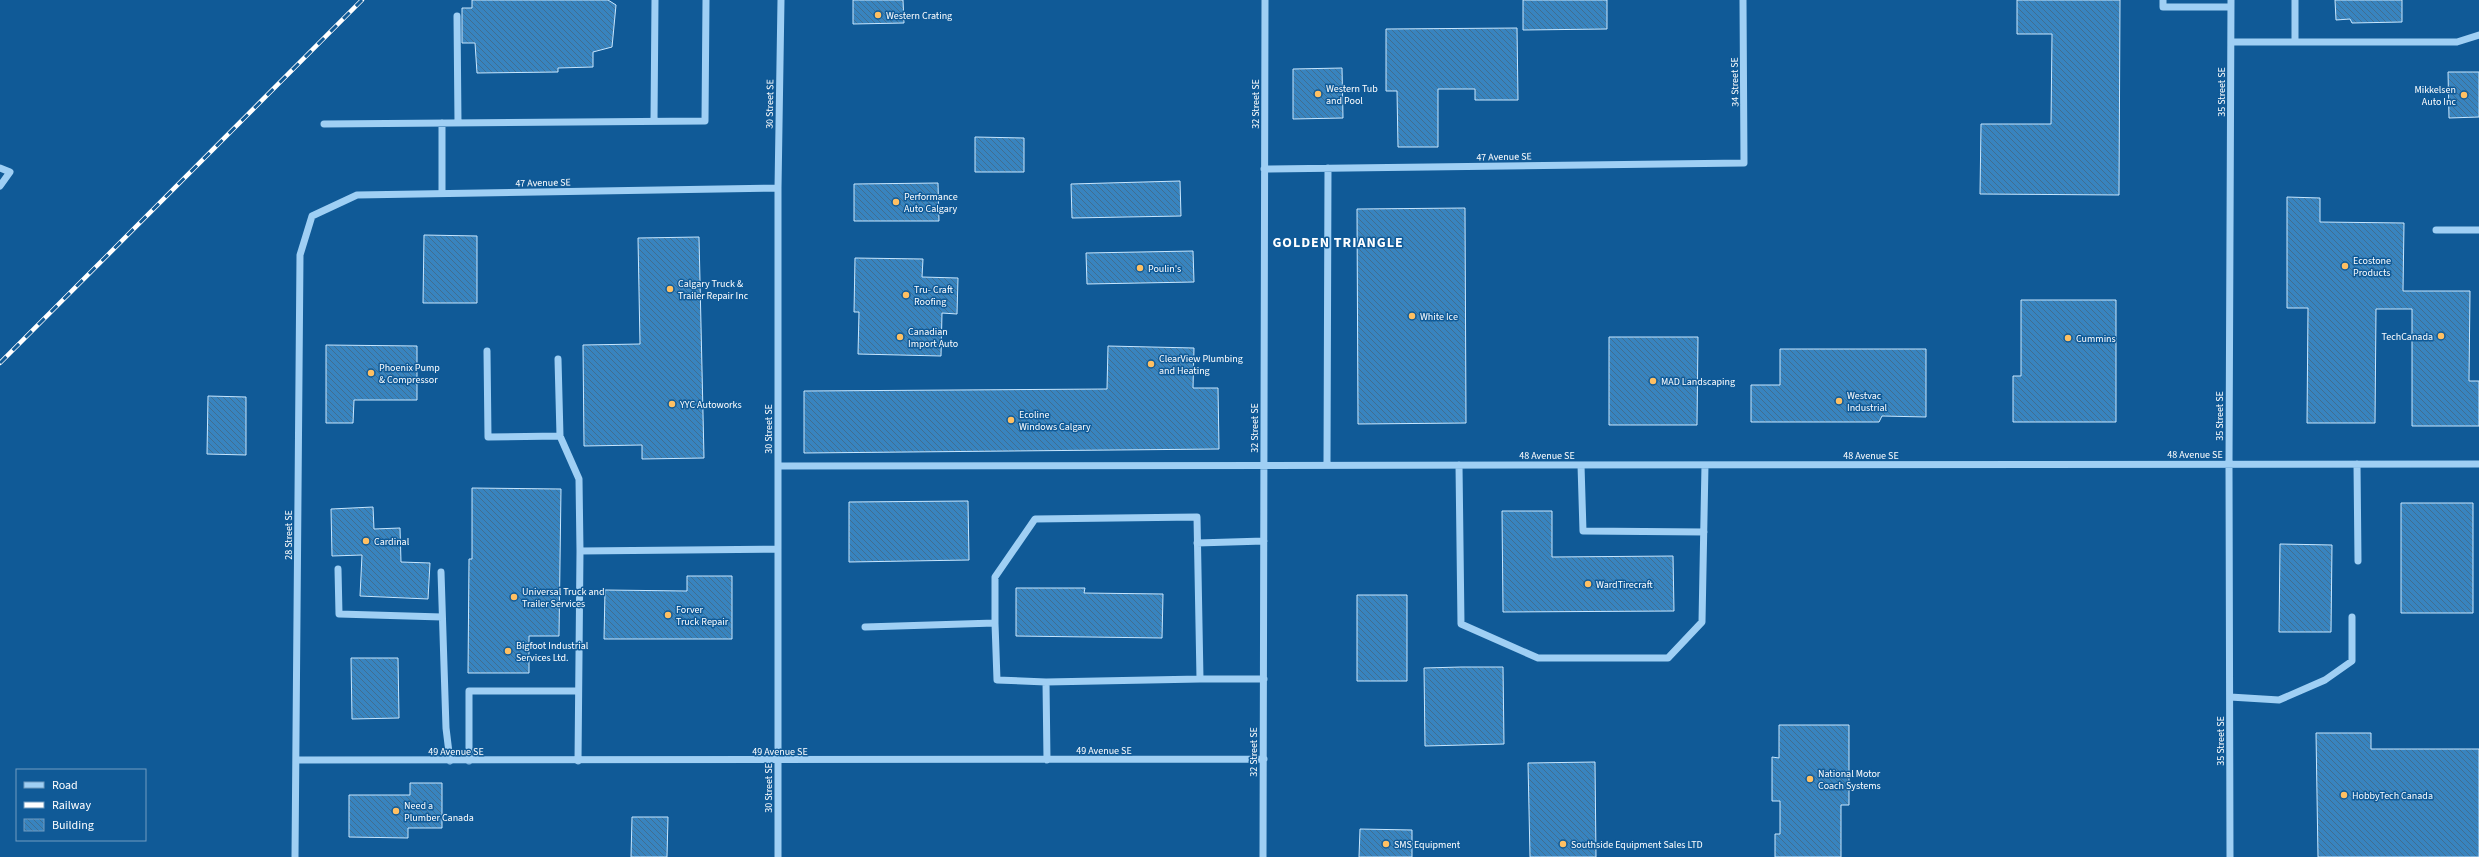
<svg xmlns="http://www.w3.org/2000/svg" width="2479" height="857" font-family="'Source Sans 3',sans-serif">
  <defs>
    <pattern id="building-back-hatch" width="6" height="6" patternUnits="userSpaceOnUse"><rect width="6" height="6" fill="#3884bf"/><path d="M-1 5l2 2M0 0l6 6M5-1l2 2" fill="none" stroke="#406e91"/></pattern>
  </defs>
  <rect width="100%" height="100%" fill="#105a97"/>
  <path fill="url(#building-back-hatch)" stroke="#c7e6fe" d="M472,0H608L616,5L612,47L593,52V67L558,68V72L477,73L475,43H462V8H472Z
    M853,0H903L904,23L853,24Z
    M1523,0H1607V29L1523,30Z
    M2017,0H2120L2119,195L1980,194L1981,124H2051L2052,34H2017Z
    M2335,0H2402V22L2352,23L2350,19L2336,20Z
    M1517,28L1518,100H1475V89H1438V147H1398L1397,91H1386V29Z
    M1342,68L1343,118L1293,119V69Z
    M2448,72H2479V117L2449,118Z
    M975,137L1024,138V172H975Z
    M1180,181L1181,216L1072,218L1071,184Z
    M938,183L939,221H854V184Z
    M2287,197L2320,198V222L2404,223L2403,291H2470L2469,381H2479V426H2412V309H2376L2375,423H2307L2308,308H2287Z
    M1465,208L1466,423L1358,424L1357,209Z
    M424,235L477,236V303H423Z
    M699,237L704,458L642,459V445L584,446L583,345L640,344L638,238Z
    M1193,251L1194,282L1087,284L1086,253Z
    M855,258L923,259L922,277L958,278L957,314L942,313L941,356L858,354L859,312H854Z
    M2021,300H2116V422H2013V376H2021Z
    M1609,337H1698L1697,425H1609Z
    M326,345L417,346V400H354L353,423H326Z
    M1108,346L1194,348L1193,388H1218L1219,449L804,453V391L1107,389Z
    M1780,349H1926V417L1882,416L1879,422H1751V385H1780Z
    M208,396L246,397V455L207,454Z
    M472,488L561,489L559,636H529V673H468L469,559H472Z
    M968,501L969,560L849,562V502Z
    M2401,503H2473V613H2401Z
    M373,507L374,529L400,528L401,562L430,563L428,599L360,596L362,555L332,556L331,509Z
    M1502,511H1552V557L1673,556L1674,611L1503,612Z
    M2280,544L2332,545L2331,632H2279Z
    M687,576H732V639H604L605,590L687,591Z
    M1016,588H1085L1084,593L1163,594L1162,638L1016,636Z
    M1357,595H1407V681H1357Z
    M351,658H398L399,718L352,719Z
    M1461,667H1503L1504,744L1425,746L1424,668Z
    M1779,725H1849V805H1841V857H1775V834H1780V801H1772V757L1779,758Z
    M2316,733H2371V749H2479V857H2318Z
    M1595,762L1596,857H1530L1528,763Z
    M410,783H442V828H408V838L349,837V795H410Z
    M632,817H668L667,857H631Z
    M1360,829L1412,830V857H1359Z"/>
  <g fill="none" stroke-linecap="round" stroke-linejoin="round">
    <path stroke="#9fcff4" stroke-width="7" d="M2163,0V7H2231
      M457,16L458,123
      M2231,42H2457L2479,35
      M2295,42V0
      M654,121L655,0
      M324,124L705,121L706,0
      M0,168L10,172L0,186
      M1264,169L1744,163L1743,0
      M442,193V123
      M2436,230H2479
      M487,351L488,437L560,436
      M558,359L560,436L579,479L580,551
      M2357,464L2358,561
      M1327,465L1328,168
      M1459,465L1461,624L1538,658H1668L1702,622L1705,465
      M1581,465L1583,531L1704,532
      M778,466L2479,464
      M1197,543L1264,541
      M338,569L339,614L442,617
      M441,572L446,728L450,761
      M995,623L997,680L1046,682
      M865,627L995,623V577L1035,519L1197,517L1200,679L1046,682L1047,760
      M1200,679H1264
      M2230,697L2279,700L2325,680L2352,661V617
      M296,760L1264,759
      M469,761V691H578
      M578,761L580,551L778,549
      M295,857L300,255L312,216L357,195L778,188
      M778,857V188L781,0
      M1263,857L1265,0
      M2230,857L2229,464L2231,0"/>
    <g stroke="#fff" stroke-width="4.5">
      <path id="rail" d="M0,363L362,0"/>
    </g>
    <use href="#rail" stroke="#105a97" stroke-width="3" stroke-dasharray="9" stroke-linecap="butt"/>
  </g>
  <g fill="#ffc062" stroke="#105a97" stroke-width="1.5">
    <circle cx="878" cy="15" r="4"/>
    <circle cx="1318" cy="94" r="4"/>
    <circle cx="2464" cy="95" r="4"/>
    <circle cx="896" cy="202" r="4"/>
    <circle cx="2345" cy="266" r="4"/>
    <circle cx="1140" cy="268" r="4"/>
    <circle cx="670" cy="289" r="4"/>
    <circle cx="906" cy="295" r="4"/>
    <circle cx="1412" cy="316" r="4"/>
    <circle cx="2441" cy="336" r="4"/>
    <circle cx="900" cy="337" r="4"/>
    <circle cx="2068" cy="338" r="4"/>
    <circle cx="1151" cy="364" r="4"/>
    <circle cx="371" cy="373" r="4"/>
    <circle cx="1653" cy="381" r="4"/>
    <circle cx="1839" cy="401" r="4"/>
    <circle cx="672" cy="404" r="4"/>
    <circle cx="1011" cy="420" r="4"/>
    <circle cx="366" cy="541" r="4"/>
    <circle cx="1588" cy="584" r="4"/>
    <circle cx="514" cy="597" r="4"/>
    <circle cx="668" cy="615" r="4"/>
    <circle cx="508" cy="651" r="4"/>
    <circle cx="1810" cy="779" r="4"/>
    <circle cx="2344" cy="795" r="4"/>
    <circle cx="396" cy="811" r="4"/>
    <circle cx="1386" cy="844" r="4"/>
    <circle cx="1563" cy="844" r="4"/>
  </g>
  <g text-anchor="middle" stroke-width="3" stroke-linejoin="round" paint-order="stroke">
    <g font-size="10" fill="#fff" stroke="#105a97" text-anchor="start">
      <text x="886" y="19">Western Crating</text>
      <text x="1326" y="92">Western Tub<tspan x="1326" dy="12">and Pool</tspan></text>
      <text x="2456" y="93" text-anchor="end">Mikkelsen<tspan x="2456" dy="12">Auto Inc</tspan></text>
      <text x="904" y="200">Performance<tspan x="904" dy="12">Auto Calgary</tspan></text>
      <text x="2353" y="264">Ecostone<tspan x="2353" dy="12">Products</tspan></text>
      <text x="1148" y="272">Poulin's</text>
      <text x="678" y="287">Calgary Truck &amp;<tspan x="678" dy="12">Trailer Repair Inc</tspan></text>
      <text x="914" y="293">Tru- Craft<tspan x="914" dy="12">Roofing</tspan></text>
      <text x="1420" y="320">White Ice</text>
      <text x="908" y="335">Canadian<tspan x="908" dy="12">Import Auto</tspan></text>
      <text x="2433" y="340" text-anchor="end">TechCanada</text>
      <text x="2076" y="342">Cummins</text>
      <text x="1159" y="362">ClearView Plumbing<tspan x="1159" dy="12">and Heating</tspan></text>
      <text x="379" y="371">Phoenix Pump<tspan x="379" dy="12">&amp; Compressor</tspan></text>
      <text x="1661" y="385">MAD Landscaping</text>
      <text x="1847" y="399">Westvac<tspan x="1847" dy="12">Industrial</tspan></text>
      <text x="680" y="408">YYC Autoworks</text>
      <text x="1019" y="418">Ecoline<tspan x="1019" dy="12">Windows Calgary</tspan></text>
      <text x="374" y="545">Cardinal</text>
      <text x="1596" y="588">WardTirecraft</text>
      <text x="522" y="595">Universal Truck and<tspan x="522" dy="12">Trailer Services</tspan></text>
      <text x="676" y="613">Forver<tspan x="676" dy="12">Truck Repair</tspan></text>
      <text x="516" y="649">Bigfoot Industrial<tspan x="516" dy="12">Services Ltd.</tspan></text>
      <text x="1818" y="777">National Motor<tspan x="1818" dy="12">Coach Systems</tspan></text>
      <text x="2352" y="799">HobbyTech Canada</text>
      <text x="404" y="809">Need a<tspan x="404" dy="12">Plumber Canada</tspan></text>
      <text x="1394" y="848">SMS Equipment</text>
      <text x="1571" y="848">Southside Equipment Sales LTD</text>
    </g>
    <g font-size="10" fill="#fff" stroke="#105a97">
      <text transform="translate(1734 82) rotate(-91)" y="4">34 Street SE</text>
      <text transform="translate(2221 92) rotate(-90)" y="4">35 Street SE</text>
      <text transform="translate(769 104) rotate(-89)" y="4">30 Street SE</text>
      <text transform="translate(1255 104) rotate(-90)" y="4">32 Street SE</text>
      <text transform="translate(1504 156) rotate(-1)" y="4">47 Avenue SE</text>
      <text transform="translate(543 182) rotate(-1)" y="4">47 Avenue SE</text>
      <text transform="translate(2219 416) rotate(-90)" y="4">35 Street SE</text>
      <text transform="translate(1254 428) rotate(-90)" y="4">32 Street SE</text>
      <text transform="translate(768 429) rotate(-90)" y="4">30 Street SE</text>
      <text x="2195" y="458">48 Avenue SE</text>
      <text x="1547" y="459">48 Avenue SE</text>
      <text x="1871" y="459">48 Avenue SE</text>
      <text transform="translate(288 535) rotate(-90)" y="4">28 Street SE</text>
      <text transform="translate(2220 741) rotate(-90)" y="4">35 Street SE</text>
      <text x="1104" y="754">49 Avenue SE</text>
      <text x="456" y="755">49 Avenue SE</text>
      <text x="780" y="755">49 Avenue SE</text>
      <text transform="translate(1253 752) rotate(-90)" y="4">32 Street SE</text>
      <text transform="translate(768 788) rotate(-90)" y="4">30 Street SE</text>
    </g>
    <g font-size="14" font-weight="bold" letter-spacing="1" fill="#fff" stroke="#105a97">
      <text x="1338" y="247">GOLDEN TRIANGLE</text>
    </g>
  </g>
  <rect x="16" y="769" width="130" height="72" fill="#105a97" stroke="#709cc1"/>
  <rect x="24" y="782" width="20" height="6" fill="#9fcff4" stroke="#709cc1"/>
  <text x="52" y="789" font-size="12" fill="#ffffff">Road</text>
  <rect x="24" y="802" width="20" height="6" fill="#ffffff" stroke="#709cc1"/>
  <text x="52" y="809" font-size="12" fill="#ffffff">Railway</text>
  <rect x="24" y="819" width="20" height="12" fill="url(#building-back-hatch)" stroke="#709cc1"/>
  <text x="52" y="829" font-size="12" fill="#ffffff">Building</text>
</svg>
